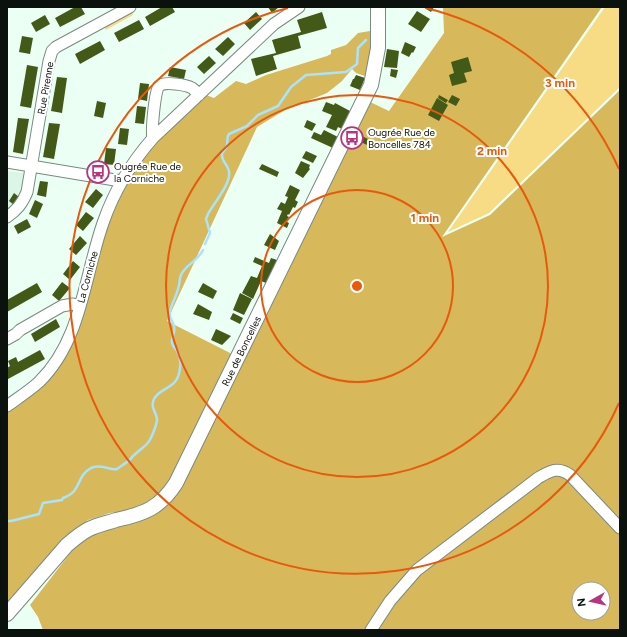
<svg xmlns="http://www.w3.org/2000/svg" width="627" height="637" font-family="Figtree,sans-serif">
  <rect width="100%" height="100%" fill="#ecfff4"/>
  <path fill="#dbf5e6" d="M7,171L23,173L26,178L19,199L7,211Z"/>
  <path fill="#f8dc85" d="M605,7H620V87L489,213L448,232Z
    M131,10L133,15L106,30L103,25Z"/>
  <path fill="#d7b95b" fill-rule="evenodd" d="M443,7H602L442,237L490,215L620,90V630H43L38,617L30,605L78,543L87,537L99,532L124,524L185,477L266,317L368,101L389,111L444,33ZM579,589H603V613H579Z
    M370,31L371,48L365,76L356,73L352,69L342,81L327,93L285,110L257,127L167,321L234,355L167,490L137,509L110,513L88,520L71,534L7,608V412L25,400L46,381L117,199C126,182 136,166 148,152C165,131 186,114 206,95L214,98L236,81L246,84L266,75L327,56L331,54V50L346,45L358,33Z"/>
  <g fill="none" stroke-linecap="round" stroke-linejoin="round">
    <path stroke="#a8e3ff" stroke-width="2.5" d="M205,244L210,233L206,219L208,214C213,204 231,184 229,172C229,166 221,161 222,154C223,151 226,149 227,146C228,142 226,138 229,134L247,126L258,115L278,106L291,87L306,75L346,72L357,64L358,48L366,40
      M7,521H11L39,514L43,503L62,500L63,498C83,491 75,477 91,468C102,463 110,471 117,469C118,468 126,463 127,462C130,461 131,458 133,456C147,443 148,447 155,428C156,425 157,422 157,419C156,412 150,407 154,399C161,386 178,390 180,368C181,363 180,356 177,351C175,348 173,347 172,343C171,337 176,332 174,326C173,321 168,317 170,312C171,305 176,297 178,289C180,285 179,279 181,275C185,265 197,262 203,250"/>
  </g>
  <path fill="#425917" d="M75,7H81L85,14L60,27L55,18Z
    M162,7H172L175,12L150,26L145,17Z
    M268,7H279L272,13Z
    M423,7H434L431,12Z
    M417,11L430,19L421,32L408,24Z
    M256,12L262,19L250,30L244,23Z
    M322,12L327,28L298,36L301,48L273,56L277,69L256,76L251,59L276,53L272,40L301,32L297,20Z
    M45,15L50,24L36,32L31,23Z
    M139,20L144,29L119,42L114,33Z
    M22,36L33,38L30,54L19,52Z
    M228,37L235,44L223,56L215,49Z
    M100,41L105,50L80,64L75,54Z
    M405,42L416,47L413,53L412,52L409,57L401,53Z
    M387,49L399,51L397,68L384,67Z
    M209,56L216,63L204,74L197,67Z
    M468,57L472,71L464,73L467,82L452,86L449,75L454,73L451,62Z
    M27,65L38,67L31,108L20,106Z
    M170,67L186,70L184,79L168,76Z
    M391,69L398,70L396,78L390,76Z
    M356,75L365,78L360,90L350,86L353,79H354Z
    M57,77L67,78L62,113L51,111Z
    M140,83L149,84L147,101L138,99Z
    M439,95L448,100L446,103L438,98Z
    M452,95L460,99L456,106L448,102Z
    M437,98L448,105L439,121L428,115Z
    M97,101L106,103L103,118L94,116Z
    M326,102L334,105L335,103L350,111L342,129L338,127L336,131L326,127L332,115L322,111Z
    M137,106L146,107L144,124L135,123Z
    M18,118L29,119L23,154L13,152Z
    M307,120L316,124L312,131L304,127Z
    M49,123L60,124L54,159L43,157Z
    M120,128L129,129L127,145L118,144Z
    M324,130L338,137L333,148L311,138L314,132L321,135Z
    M362,136L376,143L375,149L359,141Z
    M106,148L116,149L114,165L104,164Z
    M306,151L317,156L313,163L302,158Z
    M301,161L310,165L309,168L310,169L303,178L295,173Z
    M262,164L279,172L277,177L259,169Z
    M40,181L48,182L46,197L37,195Z
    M290,185L300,190L295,200L298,202L295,208L293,207L289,215L288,214L287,216L289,217L287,222L289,223L287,228L277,223L282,211L277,209L281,202L285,204L288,197L285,196Z
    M96,189L103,195L93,208L85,202Z
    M14,193L19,197L14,205L9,201Z
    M35,200L43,204L37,218L29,214Z
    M86,212L94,218L83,231L76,225Z
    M27,219L31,227L18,234L14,226Z
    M270,234L279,241L275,250L264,245Z
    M80,236L87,243L76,255L69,249Z
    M255,257L269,263L271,258L277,260L266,283L261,281L253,299L242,293L251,276L257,278L262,266L253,262Z
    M73,261L80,267L70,280L63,274Z
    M62,282L70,288L59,301L52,295Z
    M37,283L42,292L7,312V300Z
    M203,283L217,291L213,299L198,292Z
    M240,293L252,299L244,315L233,310Z
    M198,304L212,312L209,320L193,314Z
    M233,313L243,318L240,324L230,319Z
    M56,319L60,327L35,342L31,334Z
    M216,329L231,336L222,345L211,340Z
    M40,350L45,359L8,379L7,376V368L10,366L8,361L16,357L18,362Z"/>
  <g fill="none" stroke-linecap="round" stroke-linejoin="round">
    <g stroke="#798a81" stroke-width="13">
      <path id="minor" d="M153,138C151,130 155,91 159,86C164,81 187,85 192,88C195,90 197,93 199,95
        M7,162L121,181
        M7,217C17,210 22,204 27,192L49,61L52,51L56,47L130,7
        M7,339L16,334L20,330L62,306L73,304L80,306
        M7,406C18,398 29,391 39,382C82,340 84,277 103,223C114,191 131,163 153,138L274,24L299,7
        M371,630L390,601L417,570L538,478C550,471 558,466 570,475L620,528"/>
    </g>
    <g stroke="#798a81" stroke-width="16">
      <path id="major" d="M7,614L67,545C74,539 81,533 89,529C97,525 107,523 116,520C144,514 160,508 176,483L371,85L378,48V7"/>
    </g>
    <use href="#minor" stroke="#fff" stroke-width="11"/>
    <use href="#major" stroke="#fff" stroke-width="14"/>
  </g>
  <g fill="none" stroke="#e8590c" stroke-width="2">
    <circle cx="357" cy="286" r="96"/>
    <circle cx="357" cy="286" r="191"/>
    <path d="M619 403A287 287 0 1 1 288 8M426 8A287 287 0 0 1 619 169"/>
  </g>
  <defs>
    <g id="bus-ring" transform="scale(1.15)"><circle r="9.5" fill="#fff" stroke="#b7357f" stroke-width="1.5"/><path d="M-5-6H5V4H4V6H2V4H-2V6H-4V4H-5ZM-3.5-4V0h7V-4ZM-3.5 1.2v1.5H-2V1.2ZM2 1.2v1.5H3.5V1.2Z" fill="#b7357f"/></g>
  </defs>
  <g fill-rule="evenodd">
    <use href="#bus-ring" x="352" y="138"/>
    <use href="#bus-ring" x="98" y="172"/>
  </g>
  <g text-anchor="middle" stroke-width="4" stroke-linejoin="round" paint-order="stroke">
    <g font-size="10" fill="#0b120e" stroke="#fff">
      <text transform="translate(45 88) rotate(-80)" y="4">Rue Pirenne</text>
      <text transform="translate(87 277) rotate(-75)" y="4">La Corniche</text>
      <text transform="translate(241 351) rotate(-64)" y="4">Rue de Boncelles</text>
    </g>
    <g font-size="10" fill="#0b120e" stroke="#fff" text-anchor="start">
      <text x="368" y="136">Ougrée Rue de<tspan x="368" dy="12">Boncelles 784</tspan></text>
      <text x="114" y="170">Ougrée Rue de<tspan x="114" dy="12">la Corniche</tspan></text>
    </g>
  </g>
  <circle cx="357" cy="286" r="6" fill="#e8590c" stroke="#fff" stroke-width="2"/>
  <g font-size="12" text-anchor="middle" font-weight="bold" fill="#e8590c" stroke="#fff" stroke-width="4" stroke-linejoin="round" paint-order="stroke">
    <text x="560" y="87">3 min</text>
    <text x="492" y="155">2 min</text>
    <text x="425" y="222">1 min</text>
  </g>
  <rect width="627" height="637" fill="none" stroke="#0b120e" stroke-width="16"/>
  <g transform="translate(591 601) rotate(262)"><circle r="19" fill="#ffffff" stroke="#9da09f"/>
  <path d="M0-3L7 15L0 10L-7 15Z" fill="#b7357f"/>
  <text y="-6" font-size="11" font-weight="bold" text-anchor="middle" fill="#0b120e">N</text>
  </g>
</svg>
